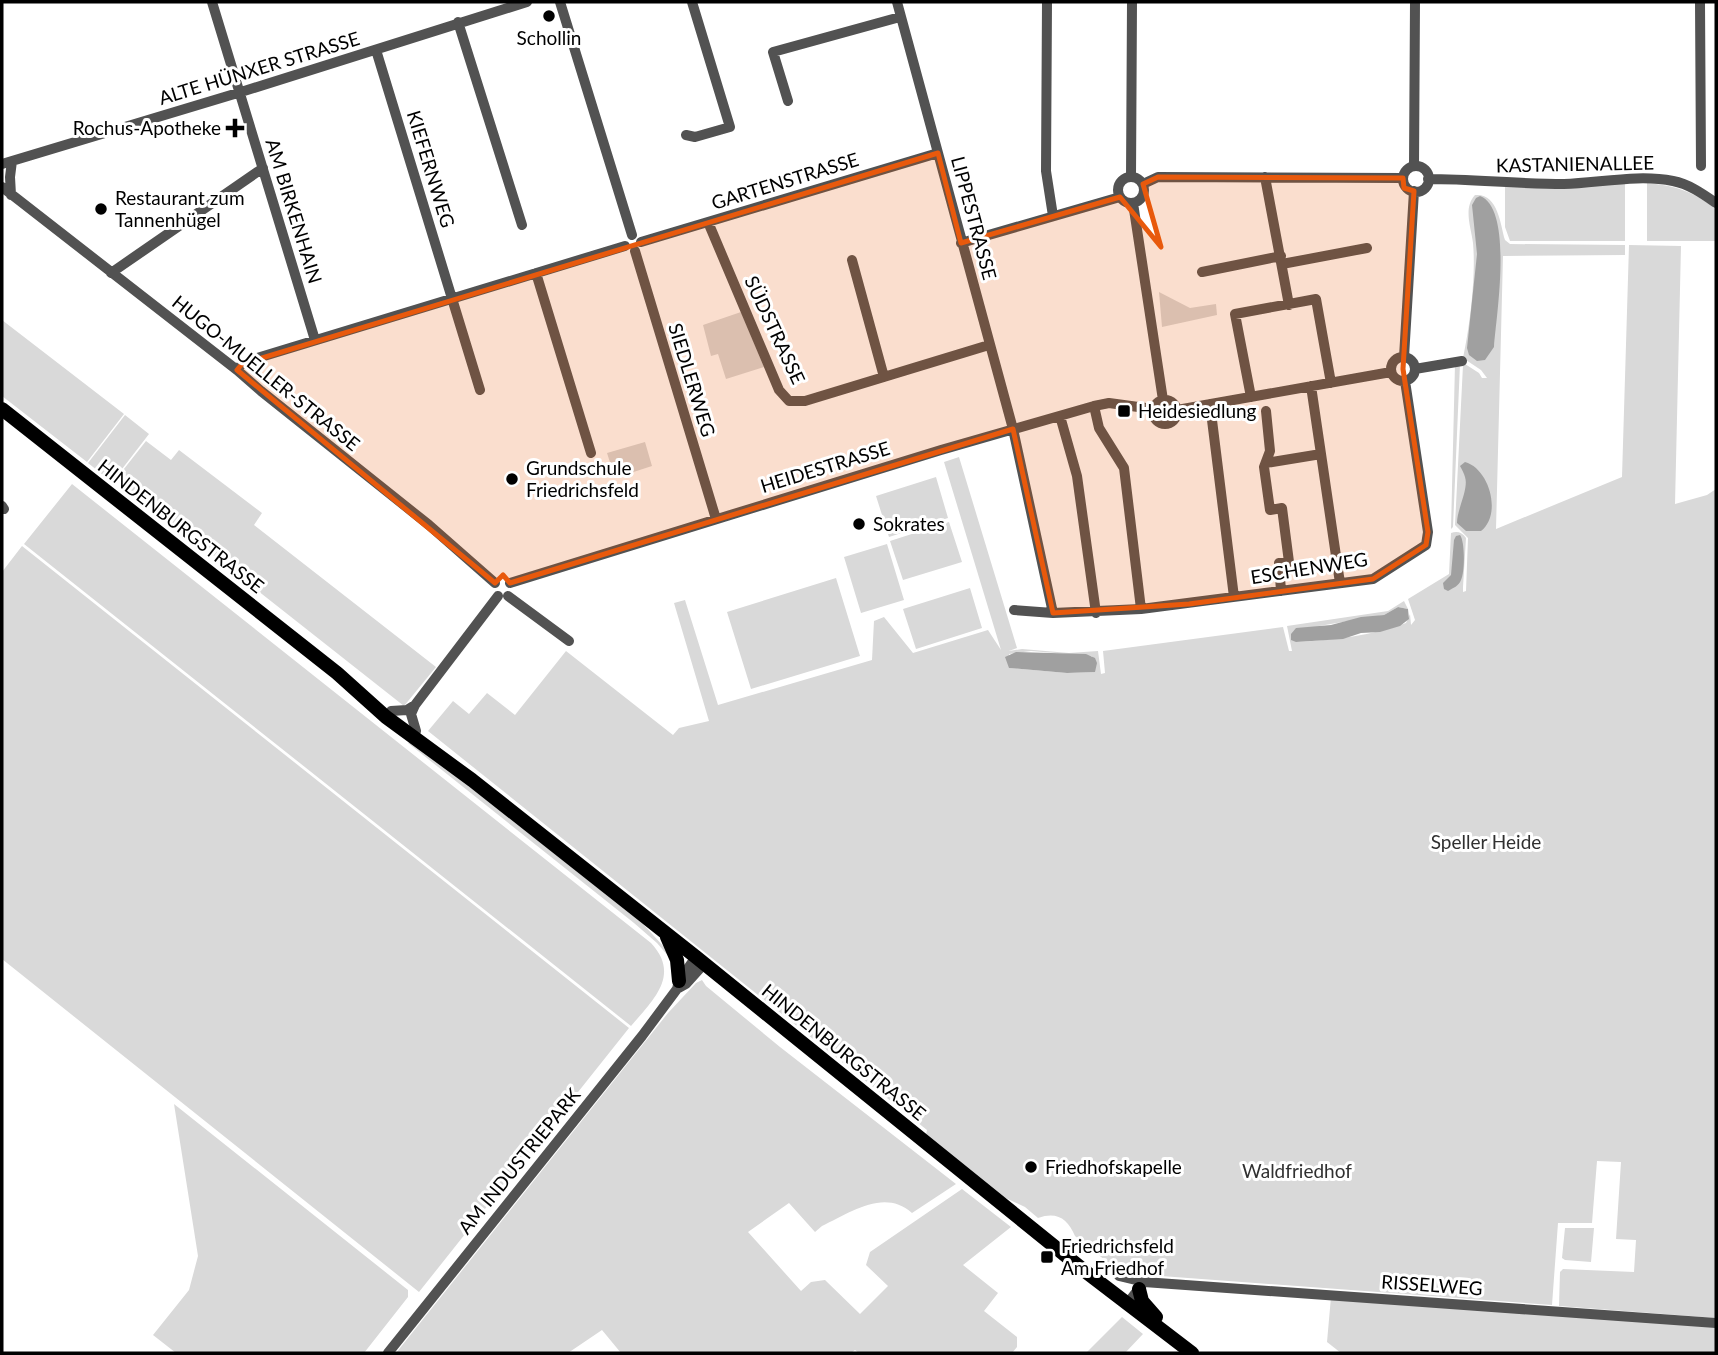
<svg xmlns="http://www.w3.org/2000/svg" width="1718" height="1355" font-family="Lato,sans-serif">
  <rect width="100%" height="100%" fill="#fff"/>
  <path fill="#d9d9d9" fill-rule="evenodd" d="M1625,183V241H1510L1505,227V186Z
    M1647,183C1677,186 1692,191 1716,209V241H1647Z
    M1475,195C1498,193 1500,223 1505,240L1510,244L1625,245V255L1503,256L1496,529L1622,477L1629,245L1681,246L1675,504L1707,495L1716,489V1318L1559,1306L1560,1272L1563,1269L1634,1272L1636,1240L1616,1239L1621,1162L1597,1161L1592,1223H1558L1552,1305L1121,1273L1075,1236C1068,1219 1057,1211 1038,1218L1025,1207L999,1195L926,1135L927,1130L428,731L453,701L469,714L487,693L515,715L566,651L673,735L679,728L709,721L674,603L685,600L718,705L872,660L874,621L884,617L913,653L988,630L1001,650L944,462L959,457L1017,648L1009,651L1022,649L1069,653L1098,651L1101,674L1105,673L1103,651L1283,627L1289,651H1292L1287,626L1388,611L1404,601L1408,609L1398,607L1384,615L1319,626L1296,642C1332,640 1371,636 1406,623L1410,614L1411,625L1415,620L1408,599L1449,574L1451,533C1457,531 1462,532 1466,538L1463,587V592L1466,591L1468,538L1455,525L1463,365L1465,364L1479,373L1482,378H1487L1481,370L1463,358C1470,326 1476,275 1473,243C1471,227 1463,208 1475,195ZM1031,651L1092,656L1094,672L1067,673L1009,668V654Z
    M1159,292L1190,308L1216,304L1217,315L1162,327Z
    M741,312L764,367L726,379L718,354L711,356L703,325Z
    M2,320L124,414L87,462L2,396Z
    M1455,364H1460L1453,527L1451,529Z
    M125,415L149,434L112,482L88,463Z
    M146,441L171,460L179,450L262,513L254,525L436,667L404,706L116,479Z
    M645,442L652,466L615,478L607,453Z
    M936,477L948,518L889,537L876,496Z
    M72,484L651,943C681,975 653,1000 631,1026L24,544Z
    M949,522L962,562L903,580L890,541Z
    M887,544L904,600L861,613L844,557Z
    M22,546L629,1028L419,1292L2,959V572Z
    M836,578L860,656L751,689L727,612Z
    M970,588L982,628L916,649L903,609Z
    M412,740L643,924L665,948L669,957L657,943L634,923L408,743Z
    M702,980L706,986L780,1047L956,1184L912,1213C884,1188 850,1213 822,1226L815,1232L789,1203L748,1232L801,1291L811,1282L825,1280L860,1314L888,1286L866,1265L870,1252L962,1189L1011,1227L963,1265L998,1293L984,1311L1017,1337V1347L1012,1353H859L855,1350L851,1353H621L602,1330L568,1353H396L668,1013L696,983Z
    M174,1104L408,1290V1297L364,1353H176L153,1335L189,1290L198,1256Z
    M1565,1228H1594L1591,1262L1565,1260L1562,1258Z
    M1331,1297L1716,1326V1353H1341L1327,1342Z
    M1122,1317L1143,1334L1125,1353H1086Z"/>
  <path fill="#a0a0a0" d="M1480,196C1514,209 1496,317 1494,347L1485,360L1477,361L1469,355L1467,348L1477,254L1472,205L1476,198Z
    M1465,462C1490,469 1502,515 1481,531H1466L1457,523C1457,509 1469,489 1465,477C1464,473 1462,470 1460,466Z
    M1460,535C1465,541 1465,572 1461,580C1459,586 1453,588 1448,591L1444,589L1443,583L1451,575L1454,540L1456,536Z
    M1398,607L1408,609L1409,619L1400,626L1380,632L1361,633L1343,639L1296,642L1291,640V634L1296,628L1331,625L1361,617L1384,615Z
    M1016,652L1086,654L1095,658L1097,663L1095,672L1067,673L1009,668L1005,657Z"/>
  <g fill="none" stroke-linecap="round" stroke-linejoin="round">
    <path stroke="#525252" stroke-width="10" d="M212,2L315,340
      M560,2L632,235
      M897,2L1013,429L1053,613L1141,609L1124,468L1099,428L1094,406
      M1047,2L1046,171L1053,216
      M1700,2L1701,166
      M458,22L522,225
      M376,50L480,390
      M788,101L773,52L900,17
      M686,135L695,137L730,127L692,2
      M2,164L241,92L527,2
      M1414,166L1415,2
      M1403 179a13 13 0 1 1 26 0a13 13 0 1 1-26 0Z
      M1131,177L1132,2
      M1265,177L1289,305
      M1118 190a13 13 0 1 1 26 0a13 13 0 1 1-26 0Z
      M1428,179C1474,179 1518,184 1564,184C1599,183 1638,174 1673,181C1689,184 1703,194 1716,203
      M1143,184L1158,177L1403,178
      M2,187L237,370L261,391L429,525L495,583
      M11,195L10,177L12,161
      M1133,203L1163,400
      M708,222L779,390L789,401H805L989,345
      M641,242L938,153
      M961,243L1120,197
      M635,251L716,519
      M852,260L884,377
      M1282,264L1367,248
      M1202,272L1281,256
      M111,273L263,168
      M536,273L591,453
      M1391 369a12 12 0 1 1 24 0a12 12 0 1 1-24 0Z
      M1404,357L1414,191
      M1415,369L1462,361
      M237,370L242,364L251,360L625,246
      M1311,386L1340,583
      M1251,397L1235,314L1316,299L1331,383
      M1153 412a12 12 0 1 1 24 0a12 12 0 1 1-24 0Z
      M1210,404L1234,597
      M1177,410L1391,372
      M1266,411L1270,451L1264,467L1270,510L1282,508L1289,562L1279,563L1281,591
      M1060,416L1077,476L1096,613
      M1266,463L1321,454
      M2,506L4,509
      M510,583L941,450L1094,406L1109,403L1153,409
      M508,596L569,641
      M1141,609L1373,579L1426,545L1428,532L1405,381
      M1014,610L1053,613
      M391,711L407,710L415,705
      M416,731L411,714L415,705L498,596
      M677,989L686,984L704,964
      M1119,1276L1144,1282L1127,1304
      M1144,1282L1716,1323
      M388,1353L642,1036L677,989L679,981L696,957"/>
    <path stroke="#000" stroke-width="14" d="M2,409L337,673L386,717L472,780L696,957L1086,1272L1192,1353
      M667,937L677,960L679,981
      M1139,1289L1142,1301L1156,1317"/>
  </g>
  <path fill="#e8590c" fill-opacity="0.2" stroke="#e8590c" stroke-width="5" stroke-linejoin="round" d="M938,153L961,243L1120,197L1161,247L1143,184L1158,177L1403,178L1404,188L1414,191L1403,369L1428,532L1426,545L1373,579L1189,604L1053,613L1013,429L510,583L503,575L495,583L237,370L242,364Z"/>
  <g fill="#000" stroke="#fff" stroke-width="2.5">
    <circle cx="549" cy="16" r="7"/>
    <path d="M231.5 117.5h7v7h7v7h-7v7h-7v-7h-7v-7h7z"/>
    <circle cx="101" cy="209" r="7"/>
    <rect x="1117" y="404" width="14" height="14" rx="3.5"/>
    <circle cx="512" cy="479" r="7"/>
    <circle cx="859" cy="524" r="7"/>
    <circle cx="1031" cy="1167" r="7"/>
    <rect x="1040" y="1250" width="14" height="14" rx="3.5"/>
  </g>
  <g text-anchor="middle" stroke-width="6" stroke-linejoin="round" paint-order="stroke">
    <g font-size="19" fill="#000" stroke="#fff" text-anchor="start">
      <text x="549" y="45" text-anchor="middle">Schollin</text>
      <text x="221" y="135" text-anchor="end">Rochus-Apotheke</text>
      <text x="115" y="205">Restaurant zum<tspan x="115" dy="22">Tannenhügel</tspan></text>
      <text x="1138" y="418">Heidesiedlung</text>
      <text x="526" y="475">Grundschule<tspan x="526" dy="22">Friedrichsfeld</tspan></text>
      <text x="873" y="531">Sokrates</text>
      <text x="1045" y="1174">Friedhofskapelle</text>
      <text x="1061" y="1253">Friedrichsfeld<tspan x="1061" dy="22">Am Friedhof</tspan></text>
    </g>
    <g font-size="19" fill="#000" stroke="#fff">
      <text transform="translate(259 68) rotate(-17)" y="7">ALTE HÜNXER STRASSE</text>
      <text transform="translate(1575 164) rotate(-1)" y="7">KASTANIENALLEE</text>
      <text transform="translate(431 169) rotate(73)" y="7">KIEFERNWEG</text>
      <text transform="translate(785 181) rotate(-17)" y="7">GARTENSTRASSE</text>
      <text transform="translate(294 211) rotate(73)" y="7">AM BIRKENHAIN</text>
      <text transform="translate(974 218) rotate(75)" y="7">LIPPESTRASSE</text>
      <text transform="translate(775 330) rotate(65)" y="7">SÜDSTRASSE</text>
      <text transform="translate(266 373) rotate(39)" y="7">HUGO-MUELLER-STRASSE</text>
      <text transform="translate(692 380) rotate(73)" y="7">SIEDLERWEG</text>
      <text transform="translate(825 467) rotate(-17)" y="7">HEIDESTRASSE</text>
      <text transform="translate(181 526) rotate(38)" y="7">HINDENBURGSTRASSE</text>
      <text transform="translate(1309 568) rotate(-9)" y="7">ESCHENWEG</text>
      <text transform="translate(844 1052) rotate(39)" y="7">HINDENBURGSTRASSE</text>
      <text transform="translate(519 1161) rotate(-51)" y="7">AM INDUSTRIEPARK</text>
      <text transform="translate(1432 1285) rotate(4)" y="7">RISSELWEG</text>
    </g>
    <g font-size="19" fill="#303030" stroke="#fff">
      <text x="1486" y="849">Speller Heide</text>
      <text x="1297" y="1178">Waldfriedhof</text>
    </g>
  </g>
  <rect width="1718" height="1355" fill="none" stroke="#000000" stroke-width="7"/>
</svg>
